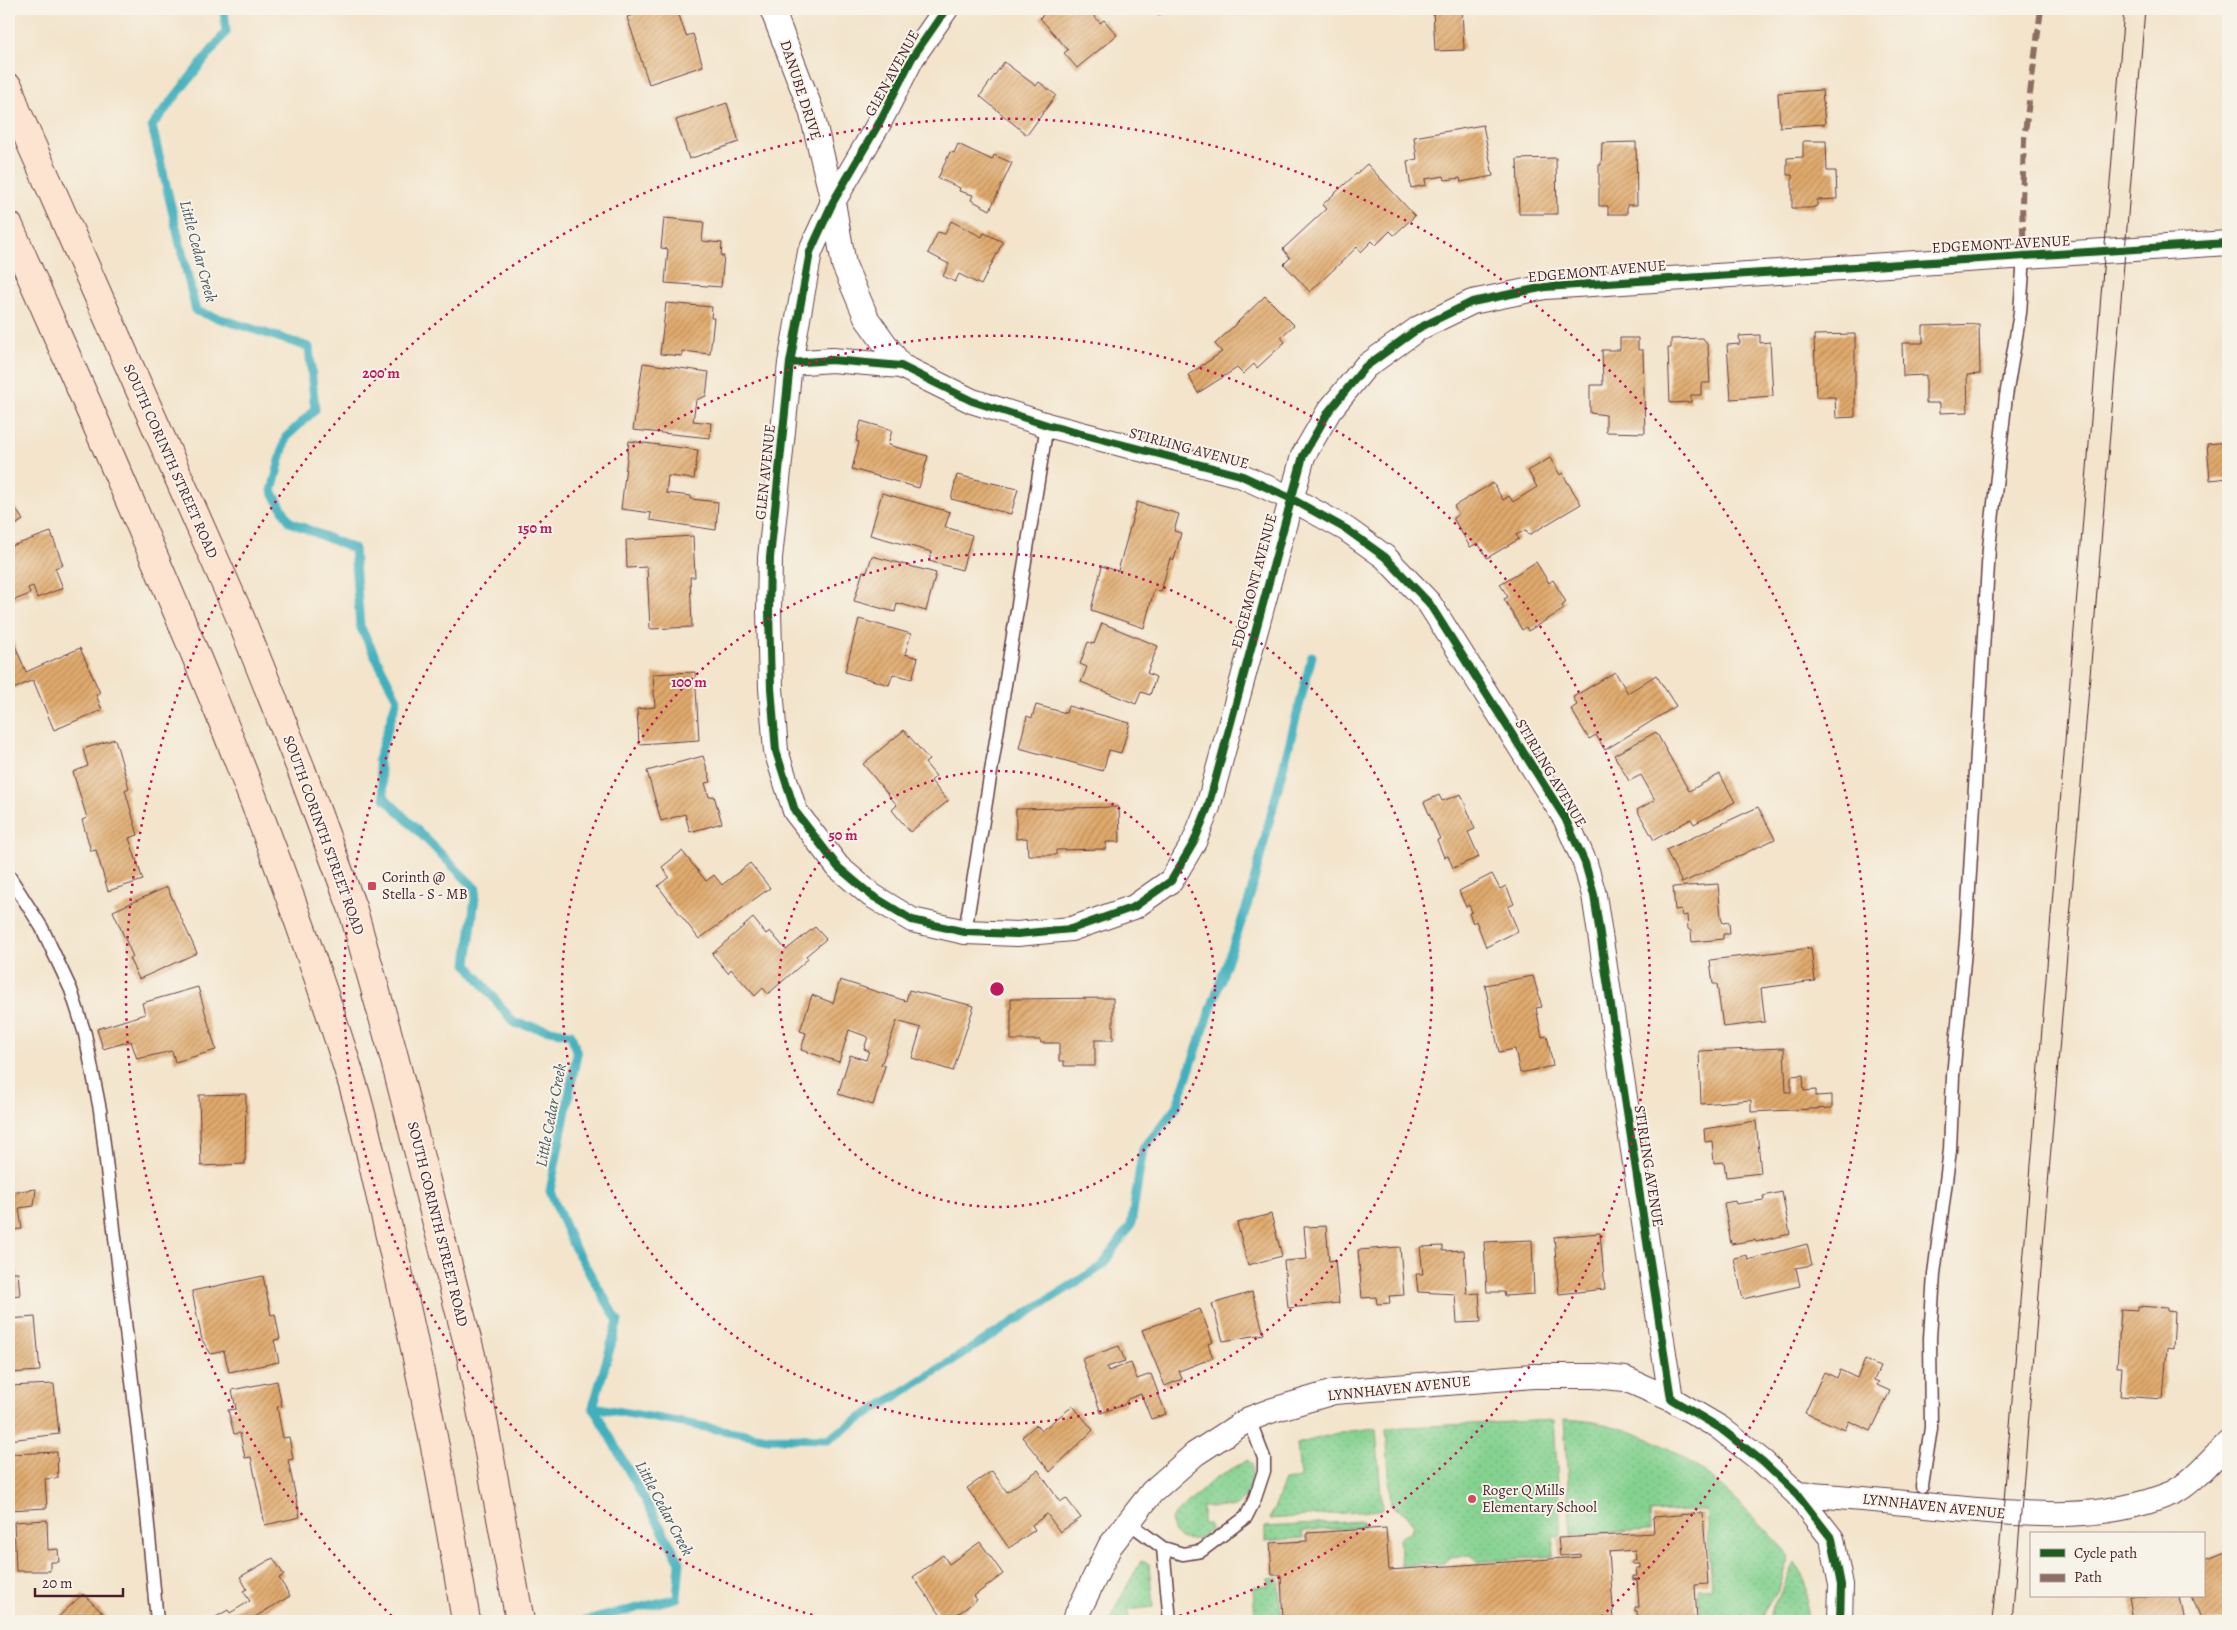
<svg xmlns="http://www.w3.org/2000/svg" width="2237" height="1630" font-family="Alegreya,serif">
  <defs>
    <pattern id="grass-dots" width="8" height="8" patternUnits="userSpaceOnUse" patternTransform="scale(1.25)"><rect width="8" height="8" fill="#84d290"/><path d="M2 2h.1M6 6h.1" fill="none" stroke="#74b47c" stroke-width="1.8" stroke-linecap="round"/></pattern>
    <pattern id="building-hatch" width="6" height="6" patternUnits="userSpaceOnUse" patternTransform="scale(1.25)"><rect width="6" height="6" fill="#e0aa6d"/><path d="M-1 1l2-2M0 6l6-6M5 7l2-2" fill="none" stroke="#b88a5a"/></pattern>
  </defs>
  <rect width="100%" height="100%" fill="#f7f3e8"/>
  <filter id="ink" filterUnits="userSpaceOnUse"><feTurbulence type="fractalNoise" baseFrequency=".02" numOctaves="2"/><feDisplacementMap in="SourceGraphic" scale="10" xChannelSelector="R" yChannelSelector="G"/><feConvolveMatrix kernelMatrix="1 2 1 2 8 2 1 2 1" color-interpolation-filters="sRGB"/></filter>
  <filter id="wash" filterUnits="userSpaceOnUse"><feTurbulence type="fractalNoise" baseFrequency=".0096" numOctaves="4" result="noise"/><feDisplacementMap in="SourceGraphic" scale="20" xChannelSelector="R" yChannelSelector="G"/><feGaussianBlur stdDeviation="1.12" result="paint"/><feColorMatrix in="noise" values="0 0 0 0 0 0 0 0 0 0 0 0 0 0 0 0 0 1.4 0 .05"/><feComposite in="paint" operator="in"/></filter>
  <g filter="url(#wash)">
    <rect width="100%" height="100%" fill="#f3e4cb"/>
    <path fill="url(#grass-dots)" stroke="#67785e" d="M1564,1419C1668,1424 1724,1486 1790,1556L1779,1589L1759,1621H1701L1699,1589L1712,1588L1706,1510L1650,1513L1651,1530L1571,1535Z
      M1554,1420L1561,1536L1553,1537L1554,1556L1477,1562L1471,1555L1450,1557L1443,1563L1401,1566L1399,1538L1411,1532L1413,1525L1407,1514L1391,1506L1386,1428Z
      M1376,1428L1382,1510L1270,1519L1285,1480L1300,1478L1297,1444L1341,1432Z
      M1248,1460L1252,1465C1252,1479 1249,1500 1234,1506C1225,1509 1211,1506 1202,1507V1524H1208L1210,1526V1531C1201,1540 1182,1545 1173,1531C1172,1528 1172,1523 1171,1519L1215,1478Z
      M1363,1521L1364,1527L1303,1531L1304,1538L1265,1541V1527Z
      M1141,1561L1149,1564L1153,1607L1128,1610L1129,1621H1111L1117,1604Z
      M1795,1563C1810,1579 1806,1601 1806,1621H1767Z
      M1278,1578L1282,1621H1255L1253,1587L1269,1586L1268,1579Z"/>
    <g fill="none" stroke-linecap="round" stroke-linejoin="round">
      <path stroke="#41b0bd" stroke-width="9" d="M224,9L226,32L152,126L196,311L309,347L315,410L286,437L272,491L290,522L354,549L360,626L397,699L378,760L385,798L476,889L467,964L514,1023L571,1034L577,1054L550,1191L573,1245L618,1321L593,1407L680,1562L677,1598L585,1621
        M593,1407L768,1438L828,1439L1102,1266L1131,1225L1143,1149L1176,1108L1249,900L1312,656"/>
    </g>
    <g id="blocks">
      <path fill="url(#building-hatch)" d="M653,9H657L658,11L677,9L686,36L693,34L703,66L649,84L627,17Z
        M1049,9H1088L1100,23L1104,20L1117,35L1077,68L1064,53L1068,50L1040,18Z
        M1155,9H1169L1159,15Z
        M1433,9H1462L1464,50L1435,51Z
        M1004,62L1036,86L1039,82L1056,95L1027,135L980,96Z
        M1822,90L1825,124L1780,127L1778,93Z
        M727,103L739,142L689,159L676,120Z
        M1483,125L1493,176L1461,182L1460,178L1445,180L1444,176L1425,179L1426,185L1411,188L1407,161L1417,159L1414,137Z
        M1803,141H1826L1827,171H1836L1837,199L1817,200V206L1811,208H1792V175H1787V158L1803,157Z
        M1636,142L1637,205H1627V214H1608V206H1599V165H1601L1602,143Z
        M958,144L992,160L994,155L1012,163L990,210L971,200L973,195L959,191L960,188L938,178L950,152L954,153Z
        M1556,158L1557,214H1519L1517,159Z
        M1367,164L1415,216L1394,235L1390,231L1376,245L1372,241L1361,252L1357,247L1310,292L1284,264L1290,258L1283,249L1326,209L1322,205Z
        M664,218L704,222L702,241L722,243L721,256H724L721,287L665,283L668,249L661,248Z
        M951,221L982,237L984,233L1003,242L981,285L959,274L955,282L943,276L949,264L928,253L938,232L945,234Z
        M1265,296L1294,325L1281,337L1285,342L1257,368L1254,364L1243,374L1237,368L1198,393L1188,375L1222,352L1215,344Z
        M666,303L712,307L711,318H714L710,354L682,351V356L660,354Z
        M1979,324L1980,374L1967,375L1968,412L1940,413V403H1926V375L1903,376L1902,343H1923V326Z
        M1855,334V417L1836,418L1835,397H1816L1814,335Z
        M1760,335V343L1770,342L1773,396L1731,399L1727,345L1740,344L1739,336Z
        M1620,338H1638V350H1643L1645,433L1606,432V415L1590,413V385H1603L1602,350H1620Z
        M1703,338L1708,346L1710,383H1701V395H1691V402L1670,403L1668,348H1671V339Z
        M643,363L709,372L706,396L696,400L693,421L711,423L710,438L633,430Z
        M861,421L892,430L888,445L928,456L919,488L852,469L859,442L856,441Z
        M629,441L698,450L694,479L668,476L666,493L691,496V499L718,502L716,530L650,520L651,513L621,509Z
        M2228,442V478L2210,480L2207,444Z
        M1550,458L1560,475L1562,473L1581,504L1529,535L1526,530L1516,535L1519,539L1487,558L1478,543L1470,547L1453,518L1459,514L1454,506L1493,483L1503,500L1509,496L1513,502L1537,487L1528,471Z
        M957,475L1018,489L1011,514L951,499Z
        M882,493L950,512L945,527L972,535L962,570L929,561L932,552L870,535Z
        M9,498L23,520L9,529Z
        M1137,502L1179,514L1174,531L1181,533L1174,560L1170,558L1161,592L1154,590L1144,628L1091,610L1102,566L1118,571Z
        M51,532L63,565L55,568L63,588L37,598L33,586L28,588L30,594L9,602V547Z
        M693,536L695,577H690L692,627L650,629L647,567L627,568L626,540Z
        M872,556L936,573L926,611L897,603L895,612L854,601L863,571L867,572Z
        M1536,562L1549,583L1553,580L1566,602L1562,606L1564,609L1528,631L1526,627L1522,630L1504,599L1508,597L1500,584Z
        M859,619L911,634L905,654L918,658L912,679L893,674L889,685L845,672Z
        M1102,623L1158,646L1147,673L1156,677L1150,695L1141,692L1136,704L1081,682L1087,667L1080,664L1088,642L1094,644Z
        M9,631L26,672L80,648L100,693L96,695L102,710L54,730L33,680L9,691Z
        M695,672L699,740L639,744L637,709L655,707L653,674Z
        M1615,672L1628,693L1656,675L1676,706L1605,750L1596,735L1589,739L1571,709L1577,705L1573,697Z
        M1036,705L1066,713L1068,706L1130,723L1121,753L1109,750L1103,771L1019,748L1027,716L1032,718Z
        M904,730L929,760L925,763L936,776L931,781L948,801L910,832L892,810L897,805L863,764Z
        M1656,732L1689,791L1720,774L1735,802L1694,824L1691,819L1654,840L1637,810L1655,800L1641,775L1629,781L1614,755Z
        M115,739L129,788L125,790L138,835L129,838L143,880L108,891L96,850L91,851L82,820L87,818L73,772L88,766L83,749Z
        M703,756L711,782L705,783L709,797L714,796L722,823L690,832L685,814L661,821L647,771Z
        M1461,794L1475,829L1468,832L1479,857L1453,868L1448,856L1444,857L1437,840L1440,839L1424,802L1439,795L1442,801Z
        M1119,807L1120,842H1106V849L1056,850V855H1028L1027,838L1016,839V809Z
        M1758,807L1775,839L1682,883L1666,850Z
        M682,851L706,881L714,875L722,885L750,863L770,888L699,939L658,886L669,877L662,867Z
        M1492,874L1500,889L1506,886L1514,904L1508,907L1518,931L1486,947L1476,921L1473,923L1469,913L1472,912L1469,905L1466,907L1459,891Z
        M1718,884L1721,917L1723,923L1729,922L1730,934H1723V939L1692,942L1691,931L1688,929L1687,915L1682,916L1681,909L1675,910L1673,887Z
        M167,887L197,953L139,979L129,958L133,957L113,911Z
        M753,918L766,934L770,931L786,950L815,927L826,939L806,956L808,959L768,994L763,988L755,996L731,969L728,973L712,954Z
        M1811,948L1815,981L1761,988L1765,1022L1723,1027L1717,984H1713L1710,960Z
        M1533,976L1542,1007L1536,1008L1542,1037L1547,1036L1553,1066L1520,1073L1515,1049L1499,1052L1485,985Z
        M840,980L906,1001L909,990L974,1006L953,1071L912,1058L921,1028L897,1021L881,1065L885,1066L873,1105L838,1094L850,1055L866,1060L869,1051L864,1049L868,1037L849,1030L839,1062L801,1050L806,1033L800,1031L812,995L833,1003Z
        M198,987L216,1050L175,1062L172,1051L137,1059L131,1041L103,1049L97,1029L145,1014L142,1003Z
        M1113,998V1040H1095V1066H1064V1061H1059V1043H1041L1040,1040H1011V999Z
        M1784,1048L1786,1092H1791V1076L1803,1075L1804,1091L1816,1090V1096L1832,1095V1108L1751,1112V1100L1701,1104L1699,1051Z
        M246,1094L245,1164L201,1166L199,1095Z
        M1756,1121L1761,1173L1726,1177L1724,1162L1714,1163L1712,1141L1705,1142L1704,1129Z
        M36,1189L34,1206L19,1208L22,1229L9,1230V1192Z
        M1782,1192L1790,1234L1756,1242L1755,1240L1731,1244L1724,1203L1735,1201L1736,1204L1764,1200L1763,1196Z
        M1271,1214L1282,1256L1248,1265L1237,1223Z
        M1326,1226L1329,1261L1335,1260L1339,1303L1288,1308L1284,1261L1307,1259L1304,1227Z
        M1600,1233L1605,1289L1559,1294L1554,1237Z
        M1532,1240L1534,1294L1505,1296L1504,1292H1487L1484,1242Z
        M1807,1244L1812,1265L1796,1268L1800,1286L1743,1299L1734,1258L1747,1255L1748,1260Z
        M1443,1246V1251L1464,1250L1467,1294L1479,1293L1481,1322L1457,1323L1455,1294L1418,1292L1416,1274H1423L1420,1247Z
        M1400,1247L1404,1295L1389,1296L1390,1303L1377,1304L1376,1297L1362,1298L1358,1250Z
        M9,1272H18L20,1295L11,1296L12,1306H9Z
        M263,1276L271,1315L275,1314L280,1339L274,1340L279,1362L229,1372L224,1351L211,1354L202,1340L192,1291Z
        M1252,1292L1264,1334L1223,1341L1212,1304Z
        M2138,1306L2167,1308V1311L2175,1312L2173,1349L2167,1348L2163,1399L2120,1396L2122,1367H2117L2121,1309L2138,1310Z
        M1200,1309L1213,1342L1208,1344L1213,1358L1179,1371L1182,1379L1165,1386L1142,1330Z
        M35,1317L40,1371L9,1373V1319Z
        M1119,1346L1125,1361L1107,1367L1108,1371L1131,1363L1137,1379L1151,1374L1166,1414L1151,1419L1141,1394L1128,1399L1124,1405L1101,1413L1082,1359Z
        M1865,1360L1880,1367L1874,1380L1879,1382L1877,1385L1890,1391L1871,1431L1849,1421L1845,1430L1805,1413L1824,1372L1837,1378L1840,1370L1857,1378Z
        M277,1381L282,1406L277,1407L283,1438L289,1437L293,1459L288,1460L300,1517L265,1525L251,1457L245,1458L240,1433L234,1434L228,1410L236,1409L232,1390Z
        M54,1384L59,1434L9,1440V1386Z
        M1073,1406L1093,1430L1050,1472L1022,1437L1036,1425L1041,1431Z
        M57,1452L58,1478L45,1479L47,1508L9,1510V1486H12V1475L9,1476V1454Z
        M1038,1470L1060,1502L1066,1498L1081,1518L1060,1532L1047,1514L1032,1525L1035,1530L1009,1548L967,1488L992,1471L1007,1492Z
        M1703,1513L1708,1584L1695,1585L1697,1621H1638L1637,1611H1635V1607H1639L1637,1579L1633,1580V1576H1637L1636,1568H1640V1564H1632V1560H1636L1635,1550L1609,1552L1614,1621H1283L1281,1575H1272L1270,1543L1307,1541V1533L1386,1528L1389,1570L1580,1557V1554L1560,1556L1558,1538L1654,1533L1653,1517Z
        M47,1520L48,1550L58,1549L59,1562H50V1571H16L14,1522Z
        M980,1542L1003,1574L974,1596L977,1600L948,1621H945L913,1577L943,1555L949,1564Z
        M2228,1550V1621H2202L2192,1596H2203V1560Z
        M273,1558L284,1575L279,1578L290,1596L248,1621H209L228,1610L230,1613L250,1601L243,1591L247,1589L240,1577Z
        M83,1594L111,1621H54Z
        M2129,1596H2180L2185,1621H2133Z"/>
    </g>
  </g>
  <g filter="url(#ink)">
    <use href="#blocks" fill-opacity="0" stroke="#633d43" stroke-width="1"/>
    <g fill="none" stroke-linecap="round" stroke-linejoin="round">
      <g stroke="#633d43" stroke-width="15">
        <path id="service" d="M9,876L42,928L71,990L85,1034L100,1110L144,1483L157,1621
          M965,932L1047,425
          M1922,1486L1931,1428L1930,1338L1934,1274L1950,1150L1953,1076L1966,940L1989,548L2006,396L2020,313L2024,256
          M1128,1522L1163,1548L1183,1554L1201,1551L1246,1517L1254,1501L1264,1471V1458L1249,1419
          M1163,1548L1170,1621"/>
      </g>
      <g stroke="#633d43" stroke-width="26">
        <path id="minor" d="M772,9L811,110L833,202L844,265L867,319L901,366
          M946,9L912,58L878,125L833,202L810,252L790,363L770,558L769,612L771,688L776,751L795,811L838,867L871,895L912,920L965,932L1017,934L1071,929L1134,907L1171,881L1194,842L1208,807L1303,456L1329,411L1365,367L1419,328L1472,302L1545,287L2228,243
          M790,363L832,360L901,366L972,401L1047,425L1240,475L1290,498L1346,529L1385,557L1429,603L1565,818L1585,863L1594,895L1671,1399L1720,1428L1763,1462L1797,1494L1832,1539L1841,1585L1840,1621
          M1797,1494C1850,1497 1903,1503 1956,1508C2028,1515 2103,1522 2172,1493C2189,1486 2215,1457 2228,1443
          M1075,1621L1077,1614L1110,1546L1152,1492L1195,1454L1249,1419L1273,1410L1334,1392L1534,1376H1594L1625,1379L1671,1399"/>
      </g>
      <g stroke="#633d43" stroke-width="30">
        <path id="secondary" d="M9,88L17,112L238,612L301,769L353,910L393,1053L471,1355L520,1621
          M9,226C133,508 263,790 353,1085C366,1127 374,1172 385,1215C417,1349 444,1485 466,1621"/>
      </g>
      <use href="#service" stroke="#fff" stroke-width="12"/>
      <use href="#minor" stroke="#fff" stroke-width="24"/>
      <use href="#secondary" stroke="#fde4d1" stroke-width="28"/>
      <path stroke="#4a1f2b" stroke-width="1" d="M1992,1621L2003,1513L2124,9
        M2012,1621L2145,9"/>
      <path stroke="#8d6e63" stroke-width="6" stroke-dasharray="12 6" stroke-linecap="butt" d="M2024,256L2022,204L2024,140L2041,9"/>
      <g stroke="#f7f3e8" stroke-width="11">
        <path id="cycleway" d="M946,9L912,58L878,125L833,202L810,252L790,363L770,558L769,612L771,688L776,751L795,811L838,867L871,895L912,920L965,932L1017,934L1071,929L1134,907L1171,881L1194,842L1208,807L1303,456L1329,411L1365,367L1419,328L1472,302L1545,287L2228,243
          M790,363L832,360L901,366L972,401L1047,425L1240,475L1290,498L1346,529L1385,557L1429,603L1565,818L1585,863L1594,895L1671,1399L1720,1428L1763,1462L1797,1494L1832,1539L1841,1585L1840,1621"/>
      </g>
      <use href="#cycleway" stroke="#1b5e20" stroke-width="8"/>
    </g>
  </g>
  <g fill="none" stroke="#c2185b" stroke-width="2.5" stroke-dasharray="2.5 5">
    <circle cx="997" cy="989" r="218"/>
    <circle cx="997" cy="989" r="435"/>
    <path d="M834 1621A653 653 0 1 1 1160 1621"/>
    <path d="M397 1621A871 871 0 1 1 1597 1621"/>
  </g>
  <g fill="#d1495b" stroke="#f7f3e8" stroke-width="2">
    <rect x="367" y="881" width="10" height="10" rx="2.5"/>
    <circle cx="1472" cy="1499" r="5"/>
  </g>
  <g text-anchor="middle" stroke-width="4" stroke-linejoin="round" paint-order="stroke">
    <g font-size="15" fill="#4a1f2b" stroke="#f7f3e8">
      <text transform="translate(892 73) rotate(-61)" y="5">GLEN AVENUE</text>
      <text transform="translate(801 90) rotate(72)" y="5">DANUBE DRIVE</text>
      <text transform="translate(2001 244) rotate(-3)" y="5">EDGEMONT AVENUE</text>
      <text transform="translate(1597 271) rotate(-5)" y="5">EDGEMONT AVENUE</text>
      <text transform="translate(1189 448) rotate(15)" y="5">STIRLING AVENUE</text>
      <text transform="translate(171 461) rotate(66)" y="5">SOUTH CORINTH STREET ROAD</text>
      <text transform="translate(765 472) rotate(-84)" y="5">GLEN AVENUE</text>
      <text transform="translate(1254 581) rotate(-75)" y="5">EDGEMONT AVENUE</text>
      <text transform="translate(1551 773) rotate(59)" y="5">STIRLING AVENUE</text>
      <text transform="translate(324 835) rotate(70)" y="5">SOUTH CORINTH STREET ROAD</text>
      <text transform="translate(1649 1166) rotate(81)" y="5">STIRLING AVENUE</text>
      <text transform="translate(438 1224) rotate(76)" y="5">SOUTH CORINTH STREET ROAD</text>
      <text transform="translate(1399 1388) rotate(-6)" y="5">LYNNHAVEN AVENUE</text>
      <text transform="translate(1934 1506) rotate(6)" y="5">LYNNHAVEN AVENUE</text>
    </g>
    <g font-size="15" fill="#4a1f2b" stroke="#f7f3e8" text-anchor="start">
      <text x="382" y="882">Corinth @<tspan x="382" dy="17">Stella - S - MB</tspan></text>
      <text x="1482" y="1495">Roger Q Mills<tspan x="1482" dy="17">Elementary School</tspan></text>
    </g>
    <g font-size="16" font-style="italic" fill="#465965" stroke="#f7f3e8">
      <text transform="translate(199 251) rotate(75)" y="6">Little Cedar Creek</text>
      <text transform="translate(550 1115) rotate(-79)" y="6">Little Cedar Creek</text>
      <text transform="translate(665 1508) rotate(62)" y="6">Little Cedar Creek</text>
    </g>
  </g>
  <circle cx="997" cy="989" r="8" fill="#c2185b" stroke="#f7f3e8" stroke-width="2.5"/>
  <g font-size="15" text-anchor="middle" font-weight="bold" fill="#c2185b" stroke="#f7f3e8" stroke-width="4" stroke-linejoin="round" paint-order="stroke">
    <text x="381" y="378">200 m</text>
    <text x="535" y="533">150 m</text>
    <text x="689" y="687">100 m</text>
    <text x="843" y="840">50 m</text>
  </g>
  <rect width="2237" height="1630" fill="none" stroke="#f7f3e8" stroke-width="30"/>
  <rect x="2030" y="1532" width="175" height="65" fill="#f7f3e8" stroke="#b29e9c"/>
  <rect x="2040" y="1549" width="25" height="8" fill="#1b5e20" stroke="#b29e9c"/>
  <text x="2074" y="1558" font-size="15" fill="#4a1f2b">Cycle path</text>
  <rect x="2040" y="1574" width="25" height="8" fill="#8d6e63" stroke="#b29e9c"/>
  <text x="2074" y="1582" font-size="15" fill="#4a1f2b">Path</text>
  <path d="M35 1588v8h88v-8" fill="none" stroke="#4a1f2b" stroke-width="2.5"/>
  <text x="42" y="1588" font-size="15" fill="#4a1f2b" stroke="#f7f3e8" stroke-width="4" paint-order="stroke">20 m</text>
</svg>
